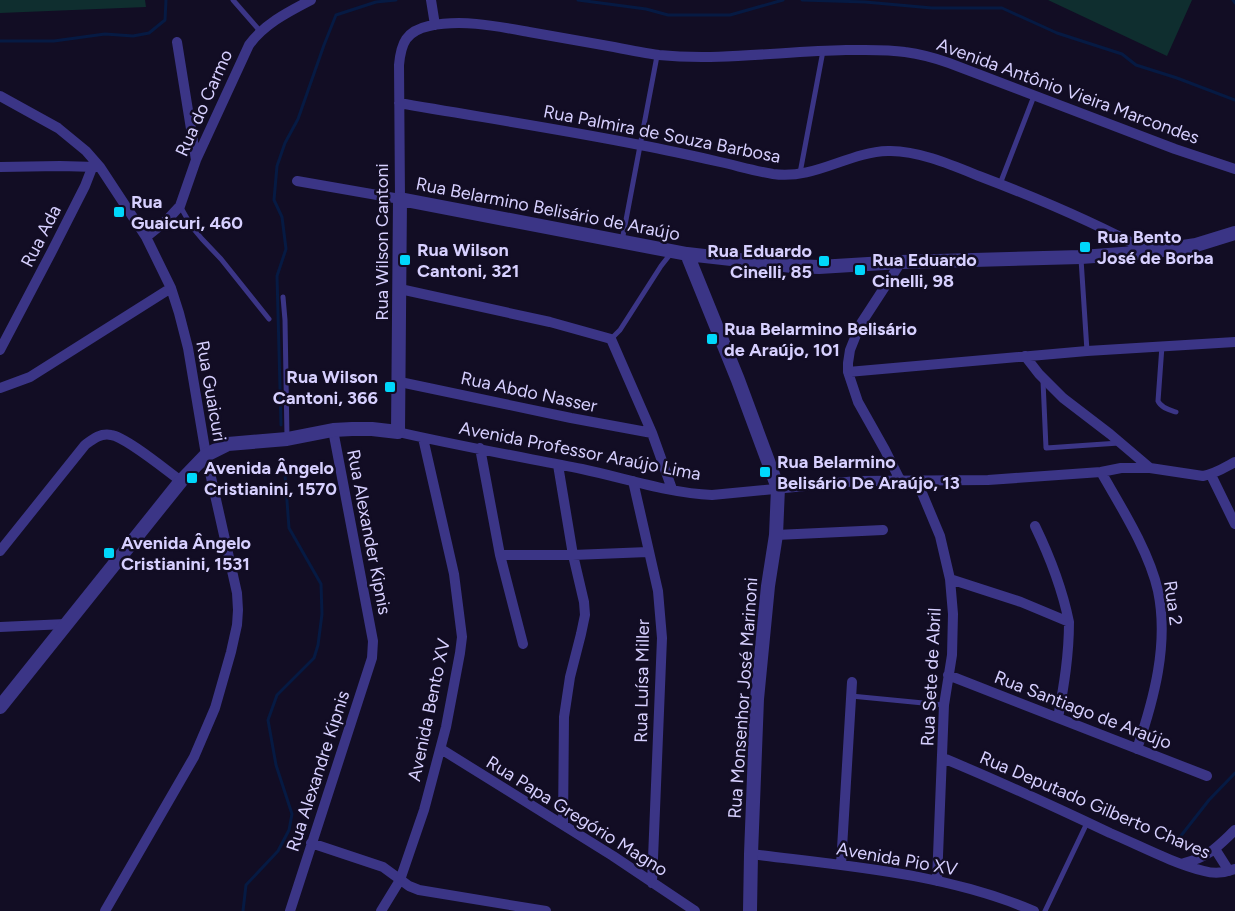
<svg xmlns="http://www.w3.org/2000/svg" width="1235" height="911" font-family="Figtree,sans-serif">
  <rect width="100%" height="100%" fill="#120d24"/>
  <path fill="#0f2e2f" d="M0,0H145L146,7L0,13Z
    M1048,0H1192L1167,56Z"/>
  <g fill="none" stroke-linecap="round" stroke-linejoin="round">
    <path stroke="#061a43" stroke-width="3" d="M578,0L646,9L668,15H730L783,0
      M802,0L865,2L932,8H1002L1057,33L1122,54L1136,65L1177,78L1235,100
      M1233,0L1235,3
      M0,41H54L105,34L133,36L149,33L165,20L166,0
      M281,425L277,276L286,249L282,217L274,200L277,166L285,143L298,119L324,45L336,15L376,2L396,0
      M1180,837L1209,800L1235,773
      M243,911L246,885L278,851L289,830L292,814L276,765L268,720L277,695L314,658L318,645L322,614L321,584L289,528L284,461"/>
    <path stroke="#3b3586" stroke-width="5" d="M233,0L260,31
      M800,173L823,51
      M1000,184L1034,96
      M180,206L192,227L202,239L221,259L269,319
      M622,241L657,56
      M1081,259L1087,351
      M283,297L285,320L287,437
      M611,339L620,330L661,266L672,252
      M1162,346L1158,401C1161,408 1170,410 1176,412
      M1043,381L1046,448L1119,443
      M851,696L944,705
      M1045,911L1087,823"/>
    <path stroke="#3b3586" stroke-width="10" d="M431,0L435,25
      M177,42L196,160
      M0,96L58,128L86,151L100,167L146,237L171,288L179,313L188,348L206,455L237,593L238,610L237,625L231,652L215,708L194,757L105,911
      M399,103C479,117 560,129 640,145C667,150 694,156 720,162C738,166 755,171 773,174C815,180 848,152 888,151C917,150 952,165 979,176C1037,198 1094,222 1149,252
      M0,167L60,166L97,167
      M297,181L400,199L399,65C401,43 406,31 429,26C462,19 496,26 529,32C557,37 586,42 614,47C629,50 644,53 659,55C721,61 784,51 846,50C865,50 886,49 905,52C920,54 935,58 949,63L1175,149L1235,169
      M146,237L167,220L180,206L196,160L249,45C264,24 288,12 311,0
      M400,289L550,322L611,339L652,433L672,489
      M0,350L52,251L85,186L92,168
      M1025,356L1039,374L1063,398L1110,434L1150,468
      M848,372L1087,351L1235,342
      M400,382L571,418L652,433
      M0,388L30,377L171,288
      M398,432C459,446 521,457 582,469C625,478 668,493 712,495L857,481L988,480L1101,472L1121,468H1150L1203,476C1215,474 1224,468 1235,462
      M480,448L500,555L523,644
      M558,465L573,555L584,602L585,615L581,634L570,677L564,717L563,825
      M1101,472C1121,507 1149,551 1158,591C1169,644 1154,699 1137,749
      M1211,475L1235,524
      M900,480L885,450L858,402L848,372V363L850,350L860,325L901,262
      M633,481L658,591L662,638L652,883
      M917,481L940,536L950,579L953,614L952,655L944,705L937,881
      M1035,526C1050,557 1062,588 1069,622
      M776,535L883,530
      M0,551L85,445C93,439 100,433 111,435C126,437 167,471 181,481
      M500,555H573L648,552
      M950,579L1021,602L1069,622C1069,655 1064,685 1058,718
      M0,627L66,624
      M948,675L1207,776
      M441,749L613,856L695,911
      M943,758C999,781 1055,807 1110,833C1141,846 1172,863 1204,871C1214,874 1225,873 1235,869
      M311,843L383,867L409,886L419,890L546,911
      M1215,849L1229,871
      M751,854C846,866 945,873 1034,911
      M1184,863C1209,857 1217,847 1235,830
      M841,865L852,682
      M290,911L372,658L373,641L333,430
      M381,911L400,880L424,810L446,727L460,653L462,637L454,574L423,438"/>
    <path stroke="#3b3586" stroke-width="14" d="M687,254L738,380L778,488L776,535L768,586L757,699L751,854L750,911
      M0,707L181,481L206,455L228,444L287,439L333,430L352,429H372L398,432L400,199L687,254L792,266L819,267L901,262L1081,257L1149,252L1196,245L1235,233"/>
  </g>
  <g fill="#00d7fb" stroke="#120d24" stroke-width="2">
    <rect x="113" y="206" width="12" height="12" rx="3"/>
    <rect x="1079" y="241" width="12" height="12" rx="3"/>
    <rect x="399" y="254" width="12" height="12" rx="3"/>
    <rect x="818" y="255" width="12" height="12" rx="3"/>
    <rect x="854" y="264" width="12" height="12" rx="3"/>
    <rect x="706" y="333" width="12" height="12" rx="3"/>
    <rect x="384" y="381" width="12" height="12" rx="3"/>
    <rect x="759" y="466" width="12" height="12" rx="3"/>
    <rect x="186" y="472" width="12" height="12" rx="3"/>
    <rect x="103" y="547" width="12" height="12" rx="3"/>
  </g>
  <g text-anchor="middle" stroke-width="5" stroke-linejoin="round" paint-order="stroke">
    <g font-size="18" fill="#d7d0ff" stroke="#120d24">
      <text transform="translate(1068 91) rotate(20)" y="6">Avenida Antônio Vieira Marcondes</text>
      <text transform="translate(204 103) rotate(-66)" y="6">Rua do Carmo</text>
      <text transform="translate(662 134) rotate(11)" y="6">Rua Palmira de Souza Barbosa</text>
      <text transform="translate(548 209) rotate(11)" y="6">Rua Belarmino Belisário de Araújo</text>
      <text transform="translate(41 236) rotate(-63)" y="6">Rua Ada</text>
      <text transform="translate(382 242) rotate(-90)" y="6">Rua Wilson Cantoni</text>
      <text transform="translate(211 391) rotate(80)" y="6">Rua Guaicuri</text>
      <text transform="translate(529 392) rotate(12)" y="6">Rua Abdo Nasser</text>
      <text transform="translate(580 451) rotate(11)" y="6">Avenida Professor Araújo Lima</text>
      <text transform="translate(369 532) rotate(79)" y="6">Rua Alexander Kipnis</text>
      <text transform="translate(1173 603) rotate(82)" y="6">Rua 2</text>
      <text transform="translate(931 677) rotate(-87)" y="6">Rua Sete de Abril</text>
      <text transform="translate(642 681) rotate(-89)" y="6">Rua Luísa Miller</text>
      <text transform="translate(743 698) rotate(-86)" y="6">Rua Monsenhor José Marinoni</text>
      <text transform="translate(429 710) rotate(-78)" y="6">Avenida Bento XV</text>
      <text transform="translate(1083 710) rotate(21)" y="6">Rua Santiago de Araújo</text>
      <text transform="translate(318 771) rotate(-72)" y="6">Rua Alexandre Kipnis</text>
      <text transform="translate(1095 805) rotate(23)" y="6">Rua Deputado Gilberto Chaves</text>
      <text transform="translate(577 816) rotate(32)" y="6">Rua Papa Gregório Magno</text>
      <text transform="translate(897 859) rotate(10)" y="6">Avenida Pio XV</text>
    </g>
    <g font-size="18" font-weight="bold" fill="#d7d0ff" stroke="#120d24" text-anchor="start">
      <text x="131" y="208">Rua<tspan x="131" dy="21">Guaicuri, 460</tspan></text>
      <text x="1097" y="243">Rua Bento<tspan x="1097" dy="21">José de Borba</tspan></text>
      <text x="417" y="256">Rua Wilson<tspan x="417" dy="21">Cantoni, 321</tspan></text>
      <text x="812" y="257" text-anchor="end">Rua Eduardo<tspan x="812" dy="21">Cinelli, 85</tspan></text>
      <text x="872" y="266">Rua Eduardo<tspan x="872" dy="21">Cinelli, 98</tspan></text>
      <text x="724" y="335">Rua Belarmino Belisário<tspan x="724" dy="21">de Araújo, 101</tspan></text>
      <text x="378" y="383" text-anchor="end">Rua Wilson<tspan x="378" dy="21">Cantoni, 366</tspan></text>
      <text x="777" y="468">Rua Belarmino<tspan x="777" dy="21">Belisário De Araújo, 13</tspan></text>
      <text x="204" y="474">Avenida Ângelo<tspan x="204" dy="21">Cristianini, 1570</tspan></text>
      <text x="121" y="549">Avenida Ângelo<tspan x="121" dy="21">Cristianini, 1531</tspan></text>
    </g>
  </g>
</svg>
